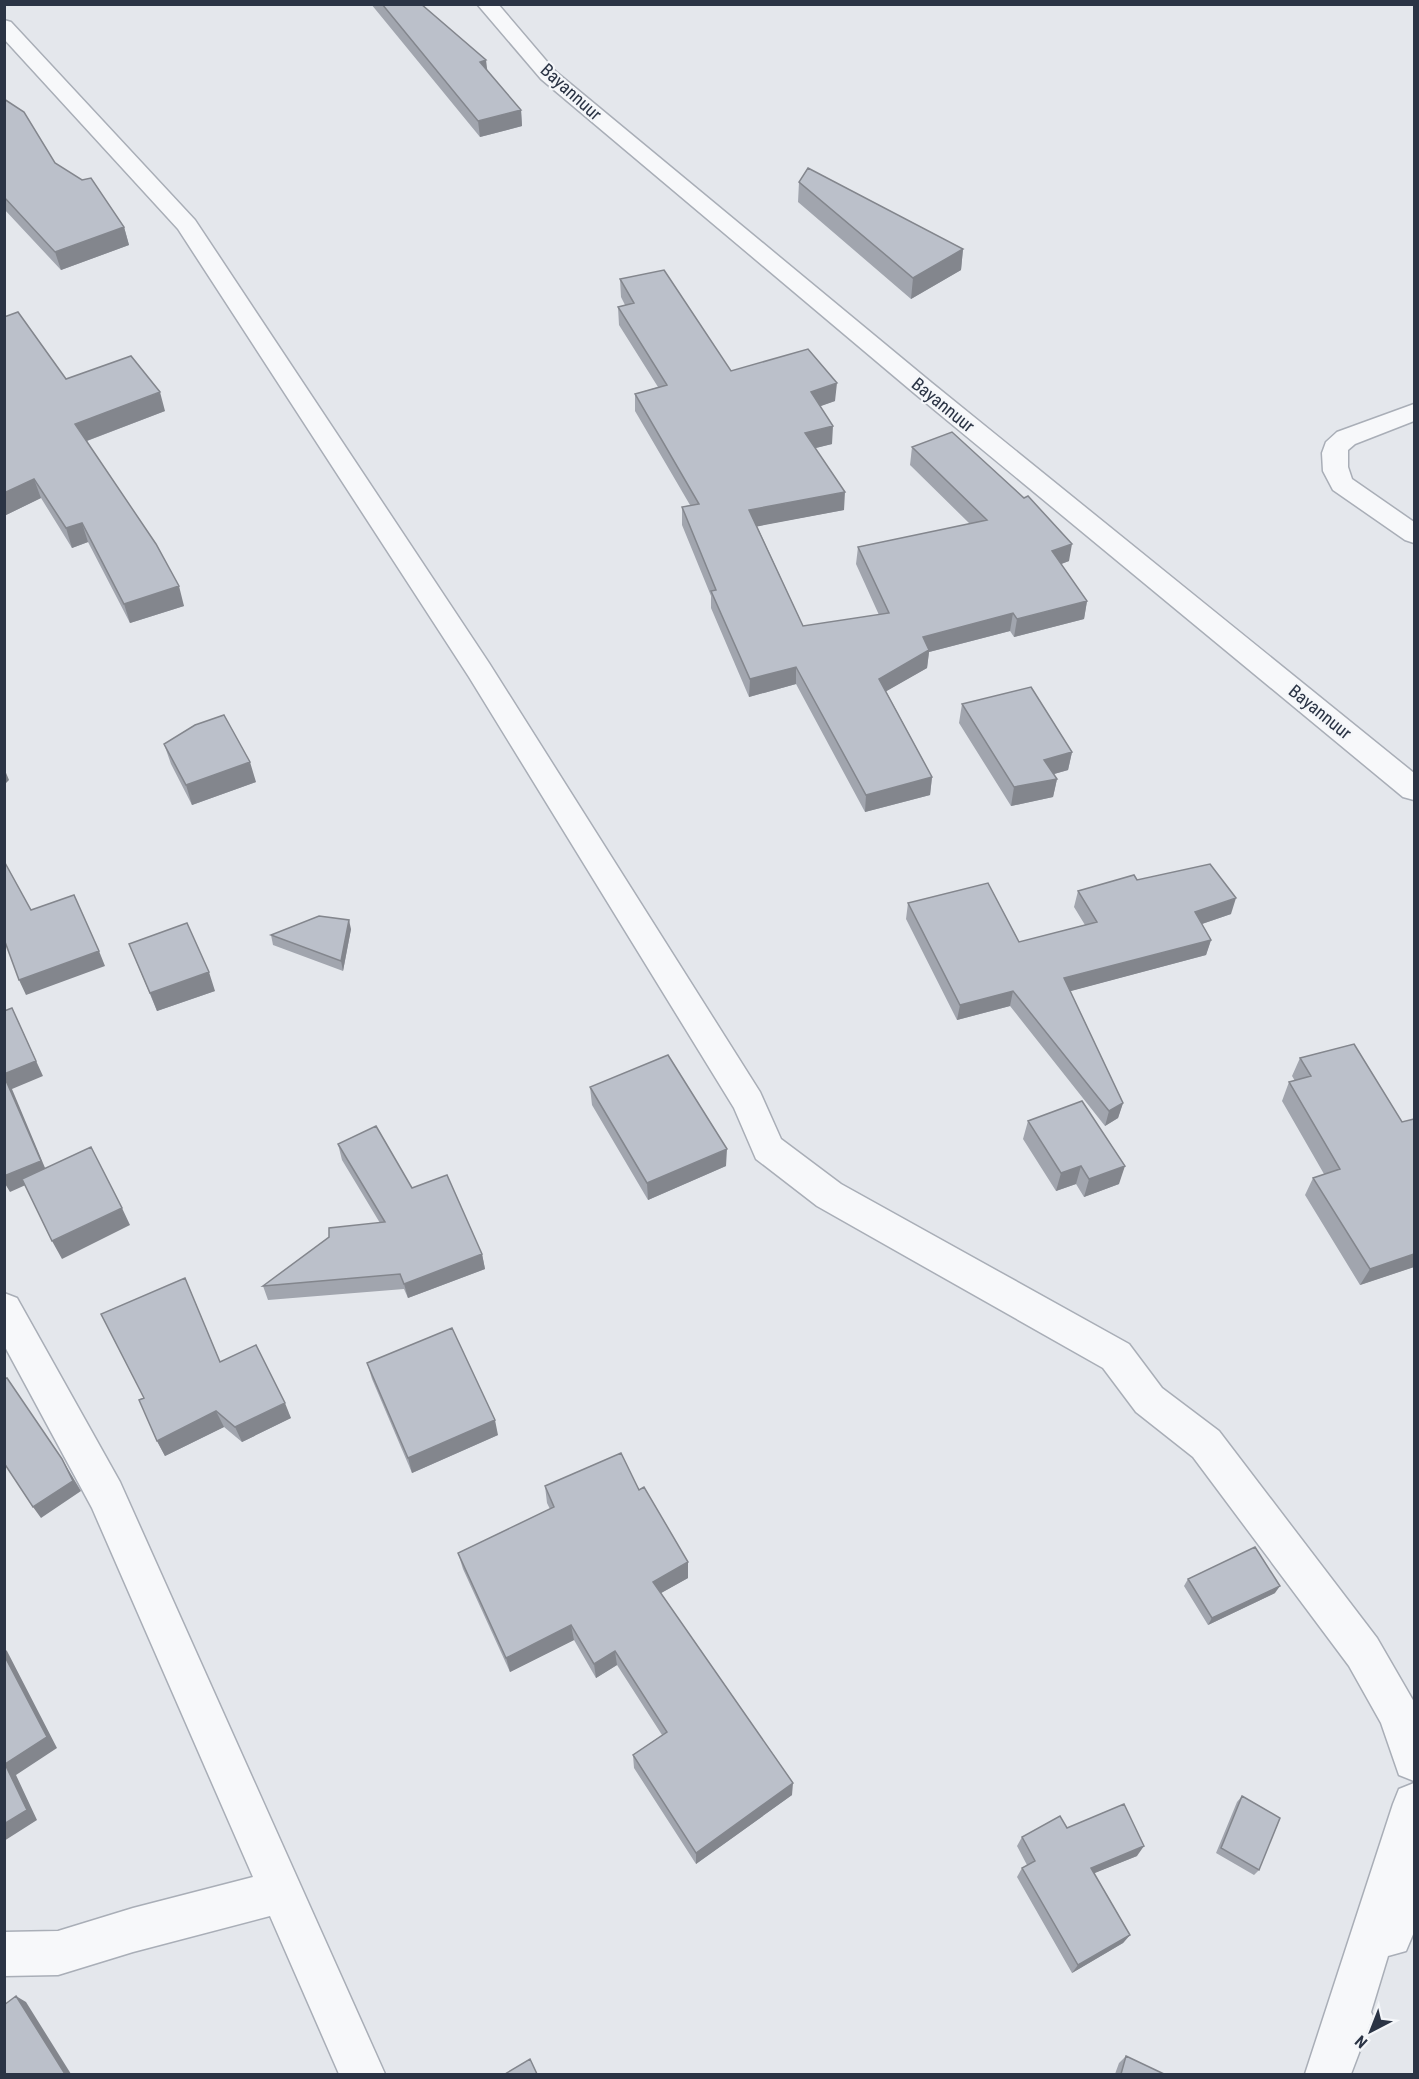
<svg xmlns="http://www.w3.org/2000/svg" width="1419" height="2079" font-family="'Roboto Condensed',sans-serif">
  <rect width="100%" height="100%" fill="#e4e7ec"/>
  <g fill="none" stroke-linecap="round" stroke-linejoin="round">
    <g stroke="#a9aeb7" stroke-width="3">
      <path id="minor" d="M477,4H498L555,71L932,383L1414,773V800L1403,797L914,393L541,79Z
        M4,20L11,22L195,220L489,663L760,1092L781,1139L841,1184L1129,1344L1162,1388L1219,1431L1377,1638L1414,1702V1781L1399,1775L1381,1723L1349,1666L1193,1457L1136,1412L1103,1368L817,1206L756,1159L734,1108L469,677L178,229L4,39Z
        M1414,404V421L1355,444L1348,450V467L1352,479L1414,522V543L1405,540L1333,490L1323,471L1322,453L1326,442L1337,432Z
        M4,1293L17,1298L120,1482L385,2074H339L270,1916L133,1952L58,1975L4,1976V1932L58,1931L133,1908L253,1877L92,1508L4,1345Z
        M1414,1783V1932L1406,1951L1388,1956L1371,2012L1373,2016L1351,2074H1305L1393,1804L1399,1789Z"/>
    </g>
    <use href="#minor" fill="#f7f8fa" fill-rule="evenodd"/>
  </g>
  <path fill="#a1a5ae" d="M371,4H421L487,71L521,110L522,126L480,137Z
    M4,99L55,163L124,227L129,245L61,270L4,209Z
    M799,182L963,249L961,270L911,299L798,202Z
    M620,279L731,371L835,401L820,406L832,444L815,448L844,510L757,526L803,626L879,615L856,564L858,547L970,524L910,465L912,447L1069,561L1061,564L1087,601L1084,619L1014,637L1010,631L929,652L927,668L886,691L932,777L930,795L865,812L796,684L749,697L711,608V596L682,525V507L690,505L635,411V394L658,387L619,325L618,307L625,305L621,297Z
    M4,317L66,379L165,411L87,441L184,606L130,623L88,542L72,548L41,498L4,516Z
    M962,704L1072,752L1068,770L1054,774L1057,779L1053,797L1011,806L959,723Z
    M164,744L256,782L192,805L171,764Z
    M1137,880L1231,914L1202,924L1211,940L1206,955L1070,991L1123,1103L1118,1118L1105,1126L1010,1006L957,1020L906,919L908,903L1019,942L1085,925L1074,907L1078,891Z
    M351,929L343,971L273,945L271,935Z
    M129,944L215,991L157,1011Z
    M1354,1044L1414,1267L1360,1285L1305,1195L1313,1178L1324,1174L1282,1101L1289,1082L1295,1081L1292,1076L1300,1058Z
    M590,1087L726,1166L648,1200L592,1105Z
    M1028,1121L1119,1184L1084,1197L1076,1184L1056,1191L1023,1139Z
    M338,1144L412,1188L482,1254L485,1269L408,1298L404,1289L268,1300L263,1286L380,1223L342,1160Z
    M185,1278L220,1362L291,1418L242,1442L224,1427L165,1456L157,1441L144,1398Z
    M367,1363L498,1435L412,1473L372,1379Z
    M545,1486L639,1490L688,1578L661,1593L792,1795L696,1864L634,1768L633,1755L662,1735L617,1665L596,1678L574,1640L510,1672L463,1569L458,1553L550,1509L547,1503Z
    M1188,1579L1275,1593L1208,1625L1184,1586Z
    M1242,1796L1259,1870L1254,1875L1216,1853L1237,1802Z
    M1067,1828L1137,1856L1094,1873L1130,1935L1123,1943L1072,1973L1017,1877L1022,1868L1027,1865L1017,1846L1022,1837Z
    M1126,2056L1164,2074H1115L1119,2063Z"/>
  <path fill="#83868d" d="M486,60L488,76L480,62Z
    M521,110L522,126L480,137L478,121Z
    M124,227L129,245L61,270L55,252Z
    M963,249L961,270L911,299L913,278Z
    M837,383L835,401L810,410L811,392Z
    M160,392L165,411L81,443L75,424Z
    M833,426L832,444L804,451L805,433Z
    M34,479L41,498L4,516V493Z
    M845,492L844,510L749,528V510Z
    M82,523L88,542L72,548L66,528Z
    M1072,544L1069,561L1048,569L1052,551Z
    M179,586L184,606L130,623L124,604Z
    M1087,601L1084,619L1014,637L1017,619Z
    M1013,613L1010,631L929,652L927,668L878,696L879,679L923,637Z
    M796,667V684L749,697L750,679Z
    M1072,752L1068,770L1040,778L1044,760Z
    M250,762L256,782L192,805L186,785Z
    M4,768L9,780L6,783L4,780Z
    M932,777L930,795L865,812L866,795Z
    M1057,779L1053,797L1011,806L1014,787Z
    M1236,898L1231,914L1190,928L1195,912Z
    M349,920L351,929L343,971L341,961Z
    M1211,940L1206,955L1060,994L1064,978Z
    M99,951L105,966L26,995L19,980Z
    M209,972L215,991L157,1011L150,993Z
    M1013,991L1010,1006L957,1020L960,1005Z
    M12,1008L43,1076L12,1089L48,1175L10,1192L4,1182V1074Z
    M1123,1103L1118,1118L1105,1126L1109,1111Z
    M727,1149L726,1166L648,1200L647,1183Z
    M1081,1166L1076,1184L1056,1191L1061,1173Z
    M1125,1166L1119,1184L1084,1197L1089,1179Z
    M122,1208L130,1225L62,1259L52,1241Z
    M482,1254L485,1269L408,1298L404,1284Z
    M1414,1254V1267L1360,1285L1370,1269Z
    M285,1403L291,1418L242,1442L235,1427Z
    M216,1411L224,1427L165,1456L157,1441Z
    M495,1420L498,1435L412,1473L408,1458Z
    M62,1459L81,1491L41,1518L33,1507Z
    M688,1562V1578L654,1597L653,1582Z
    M1280,1586L1275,1593L1208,1625L1212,1618Z
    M571,1625L574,1640L510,1672L506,1658Z
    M4,1648L7,1651L57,1748L16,1775L37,1820L4,1841L5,1764Z
    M615,1651L617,1665L596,1678L594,1664Z
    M793,1783L792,1795L696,1864V1853Z
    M1144,1846L1137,1856L1085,1877L1091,1868Z
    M1130,1935L1123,1943L1072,1973L1078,1965Z
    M16,1996L26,2002L71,2074H65Z"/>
  <path fill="#bbc0ca" stroke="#83868d" stroke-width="1.5" d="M382,4H421L486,60L480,62L521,110L478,121Z
    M4,99L24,112L55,163L82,180L91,178L124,227L55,252L4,197V162L5,161L4,160Z
    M808,168L963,249L913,278L799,182Z
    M664,270L731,371L808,349L837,383L811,392L833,426L805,433L845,492L749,510L803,626L889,613L858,547L987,520L912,447L952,432L1024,498L1028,496L1072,544L1052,551L1087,601L1017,619L1013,613L923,637L929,650L879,679L932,777L866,795L796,667L750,679L711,591L716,590L682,507L699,504L635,394L667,385L618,307L634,303L620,279Z
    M18,312L66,379L131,356L160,392L75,424L156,544L179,586L124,604L82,523L66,528L34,479L4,493V317Z
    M1031,687L1072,752L1044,760L1057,779L1014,787L962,704Z
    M224,715L250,762L186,785L164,744L195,725Z
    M4,861L31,910L74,895L99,951L19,980L4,939Z
    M1210,864L1236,898L1195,912L1211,940L1064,978L1123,1103L1109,1111L1013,991L960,1005L908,903L988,883L1019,942L1097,922L1078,891L1134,875L1137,880Z
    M319,916L349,920L341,961L271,935Z
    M187,923L209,972L150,993L129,944Z
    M12,1008L36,1061L4,1074V1011Z
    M1354,1044L1402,1122L1414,1119V1254L1370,1269L1313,1178L1340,1169L1289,1082L1311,1076L1300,1058Z
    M668,1055L727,1149L647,1183L590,1087Z
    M4,1076L41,1161L4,1176Z
    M1082,1101L1125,1166L1089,1179L1081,1166L1061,1173L1028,1121Z
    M376,1126L412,1188L447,1175L482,1254L404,1284L400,1274L263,1286L329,1237V1228L385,1222L338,1144Z
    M91,1147L122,1208L52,1241L22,1179Z
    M185,1278L220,1362L256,1345L285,1403L235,1427L216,1411L157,1441L139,1400L144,1398L101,1314Z
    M452,1328L495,1420L408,1458L367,1363Z
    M7,1378L62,1459L73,1481L33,1507L4,1463V1379Z
    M621,1453L639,1490L644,1487L688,1562L653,1582L793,1783L696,1853L633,1755L667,1732L615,1651L594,1664L571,1625L506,1658L458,1553L554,1507L545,1486Z
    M1255,1547L1280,1586L1212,1618L1188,1579Z
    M4,1655L47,1737L5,1764L27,1810L4,1824Z
    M1242,1796L1280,1818L1259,1870L1221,1848Z
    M1124,1804L1144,1846L1091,1868L1130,1935L1078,1965L1022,1868L1035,1861L1022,1837L1060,1816L1067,1828Z
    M16,1996L65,2074H4V2005Z
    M1126,2056L1164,2074H1121Z
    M530,2059L537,2074H505Z"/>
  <g text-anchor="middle" stroke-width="4.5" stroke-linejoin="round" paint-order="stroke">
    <g font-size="18" fill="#2b3445" stroke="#f4f6f9">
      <text transform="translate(571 92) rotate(42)" y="6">Bayannuur</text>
      <text transform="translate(943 405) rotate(39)" y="6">Bayannuur</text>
      <text transform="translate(1320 712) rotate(39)" y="6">Bayannuur</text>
    </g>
  </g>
  <rect width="1419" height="2079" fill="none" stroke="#2b3445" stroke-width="12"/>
  <g transform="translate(1371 2031) rotate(222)" stroke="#f4f6f9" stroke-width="4.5" paint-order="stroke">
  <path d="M0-4.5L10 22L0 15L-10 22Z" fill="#2b3445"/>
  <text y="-9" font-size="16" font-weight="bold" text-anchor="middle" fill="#2b3445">N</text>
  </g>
</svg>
